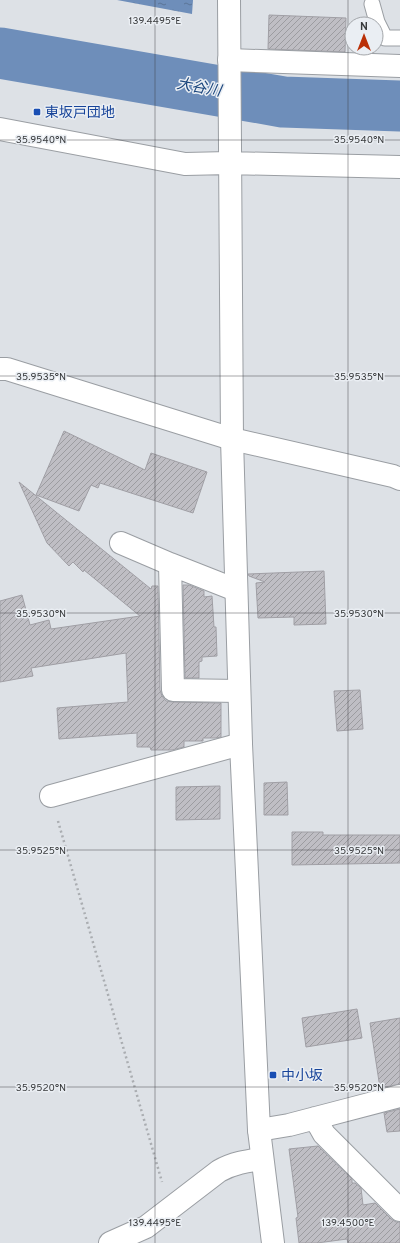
<svg xmlns="http://www.w3.org/2000/svg" width="400" height="1243" font-family="Overpass,'Noto Sans JP',sans-serif">
  <defs>
    <pattern id="water-ripples" width="26" height="14" patternUnits="userSpaceOnUse"><rect width="26" height="14" fill="#6e8eba"/><path d="M2 4q2-2 4 0t4 0M15 11q2-2 4 0t4 0" fill="none" stroke="#5b7598"/></pattern>
    <pattern id="building-hatch" width="6" height="6" patternUnits="userSpaceOnUse"><rect width="6" height="6" fill="#bfbec4"/><path d="M-1 1l2-2M0 6l6-6M5 7l2-2" fill="none" stroke="#9c9ca0"/></pattern>
  </defs>
  <rect width="100%" height="100%" fill="#dde1e6"/>
  <path fill="url(#water-ripples)" d="M117,0H193L192,14Z"/>
  <g fill="none" stroke-linecap="round" stroke-linejoin="round">
    <path stroke="#6e8eba" stroke-width="51" d="M0,53L283,102L400,106"/>
  </g>
  <path fill="url(#building-hatch)" stroke="#a09fa5" d="M269,15L346,18L345,52L268,49Z
    M64,431L145,470L151,453L207,472L193,513L100,483L98,488L91,485L79,511L36,495Z
    M19,482L151,589L152,586H158L160,690L162,696L166,701L173,702L221,703V737L216,738H203V741H184V747L172,750H151L150,747H137V733L59,739L57,708L128,702L126,653L31,668L33,676L0,682V601L22,595L30,625L49,620L51,629L140,616L84,570L83,572L73,562L69,566L47,543Z
    M324,571L326,624L294,625V617L258,618L256,583L265,582L249,576L248,574Z
    M183,585H189L204,591V597L212,596L214,627H216L217,656L202,657V661L199,662V678H185Z
    M360,690L363,729L337,731L334,691Z
    M287,782L288,815H264V783Z
    M220,786V819L176,820V787Z
    M292,832H323V835H400V863L292,865Z
    M357,1009L362,1038L306,1047L302,1018Z
    M400,1018V1084L380,1088L370,1023Z
    M400,1109V1131L387,1132L384,1113Z
    M318,1146L352,1179V1183H355L361,1188L363,1205L375,1203L391,1219L396,1222H400V1243H348L347,1239L317,1243H299L296,1218L298,1217L289,1149Z"/>
  <g fill="none" stroke-linecap="round" stroke-linejoin="round">
    <g stroke="#9a9ea3" stroke-width="17">
      <path id="lane" d="M372,4L377,22L385,38H400"/>
    </g>
    <g stroke="#9a9ea3" stroke-width="24">
      <path id="street" d="M229,60L400,66
        M0,369H7L232,439L393,476L400,479
        M121,543L170,564
        M236,590L170,564L173,690L239,691
        M51,796L241,744
        M315,1118L324,1134L400,1210
        M259,1130L289,1125L400,1096
        M110,1243L146,1227L219,1171C233,1163 247,1161 262,1159"/>
    </g>
    <g stroke="#9a9ea3" stroke-width="24">
      <path id="secondary" d="M229,0L232,439L241,744L259,1130L273,1243
        M0,129L185,164L229,163L400,167"/>
    </g>
    <path stroke="#aaadb1" stroke-width="2.5" stroke-dasharray="2 3" stroke-linecap="butt" d="M58,821L162,1182"/>
    <use href="#lane" stroke="#fff" stroke-width="15"/>
    <use href="#street" stroke="#fff" stroke-width="22"/>
    <use href="#secondary" stroke="#fff" stroke-width="22"/>
  </g>
  <path fill="none" stroke="#393b3d" stroke-width="1" stroke-opacity="0.45" d="M155,0V1243M348,0V1243M0,140H400M0,376H400M0,613H400M0,850H400M0,1087H400"/>
  <g fill="#1a4fb4" stroke="#eaeef3" stroke-width="1.5">
    <rect x="33" y="108" width="8" height="8" rx="2"/>
    <rect x="269" y="1071" width="8" height="8" rx="2"/>
  </g>
  <g text-anchor="middle" stroke-width="3" stroke-linejoin="round" paint-order="stroke">
    <g font-size="14" fill="#164399" stroke="#eaeef3" text-anchor="start">
      <text x="45" y="117">東坂戸団地</text>
      <text x="281" y="1080">中小坂</text>
    </g>
    <g font-size="15" font-style="italic" fill="#1b467d" stroke="#eaeef3">
      <text transform="translate(199 87) rotate(10)" y="5">大谷川</text>
    </g>
  </g>
  <g font-size="10" text-anchor="middle" fill="#393b3d" stroke="#eaeef3" stroke-width="3" stroke-linejoin="round" paint-order="stroke">
    <text x="155" y="24">139.4495°E</text>
    <text x="41" y="143">35.9540°N</text>
    <text x="359" y="143">35.9540°N</text>
    <text x="41" y="380">35.9535°N</text>
    <text x="359" y="380">35.9535°N</text>
    <text x="41" y="617">35.9530°N</text>
    <text x="359" y="617">35.9530°N</text>
    <text x="41" y="854">35.9525°N</text>
    <text x="359" y="854">35.9525°N</text>
    <text x="41" y="1091">35.9520°N</text>
    <text x="359" y="1091">35.9520°N</text>
    <text x="155" y="1226">139.4495°E</text>
    <text x="348" y="1226">139.4500°E</text>
  </g>
  <g transform="translate(364 36)"><circle r="19" fill="#eaeef3" stroke="#a3a6aa"/>
  <path d="M0-3L7 15L0 10L-7 15Z" fill="#ba3007"/>
  <text y="-6" font-size="11" font-weight="bold" text-anchor="middle" fill="#393b3d">N</text>
  </g>
</svg>
